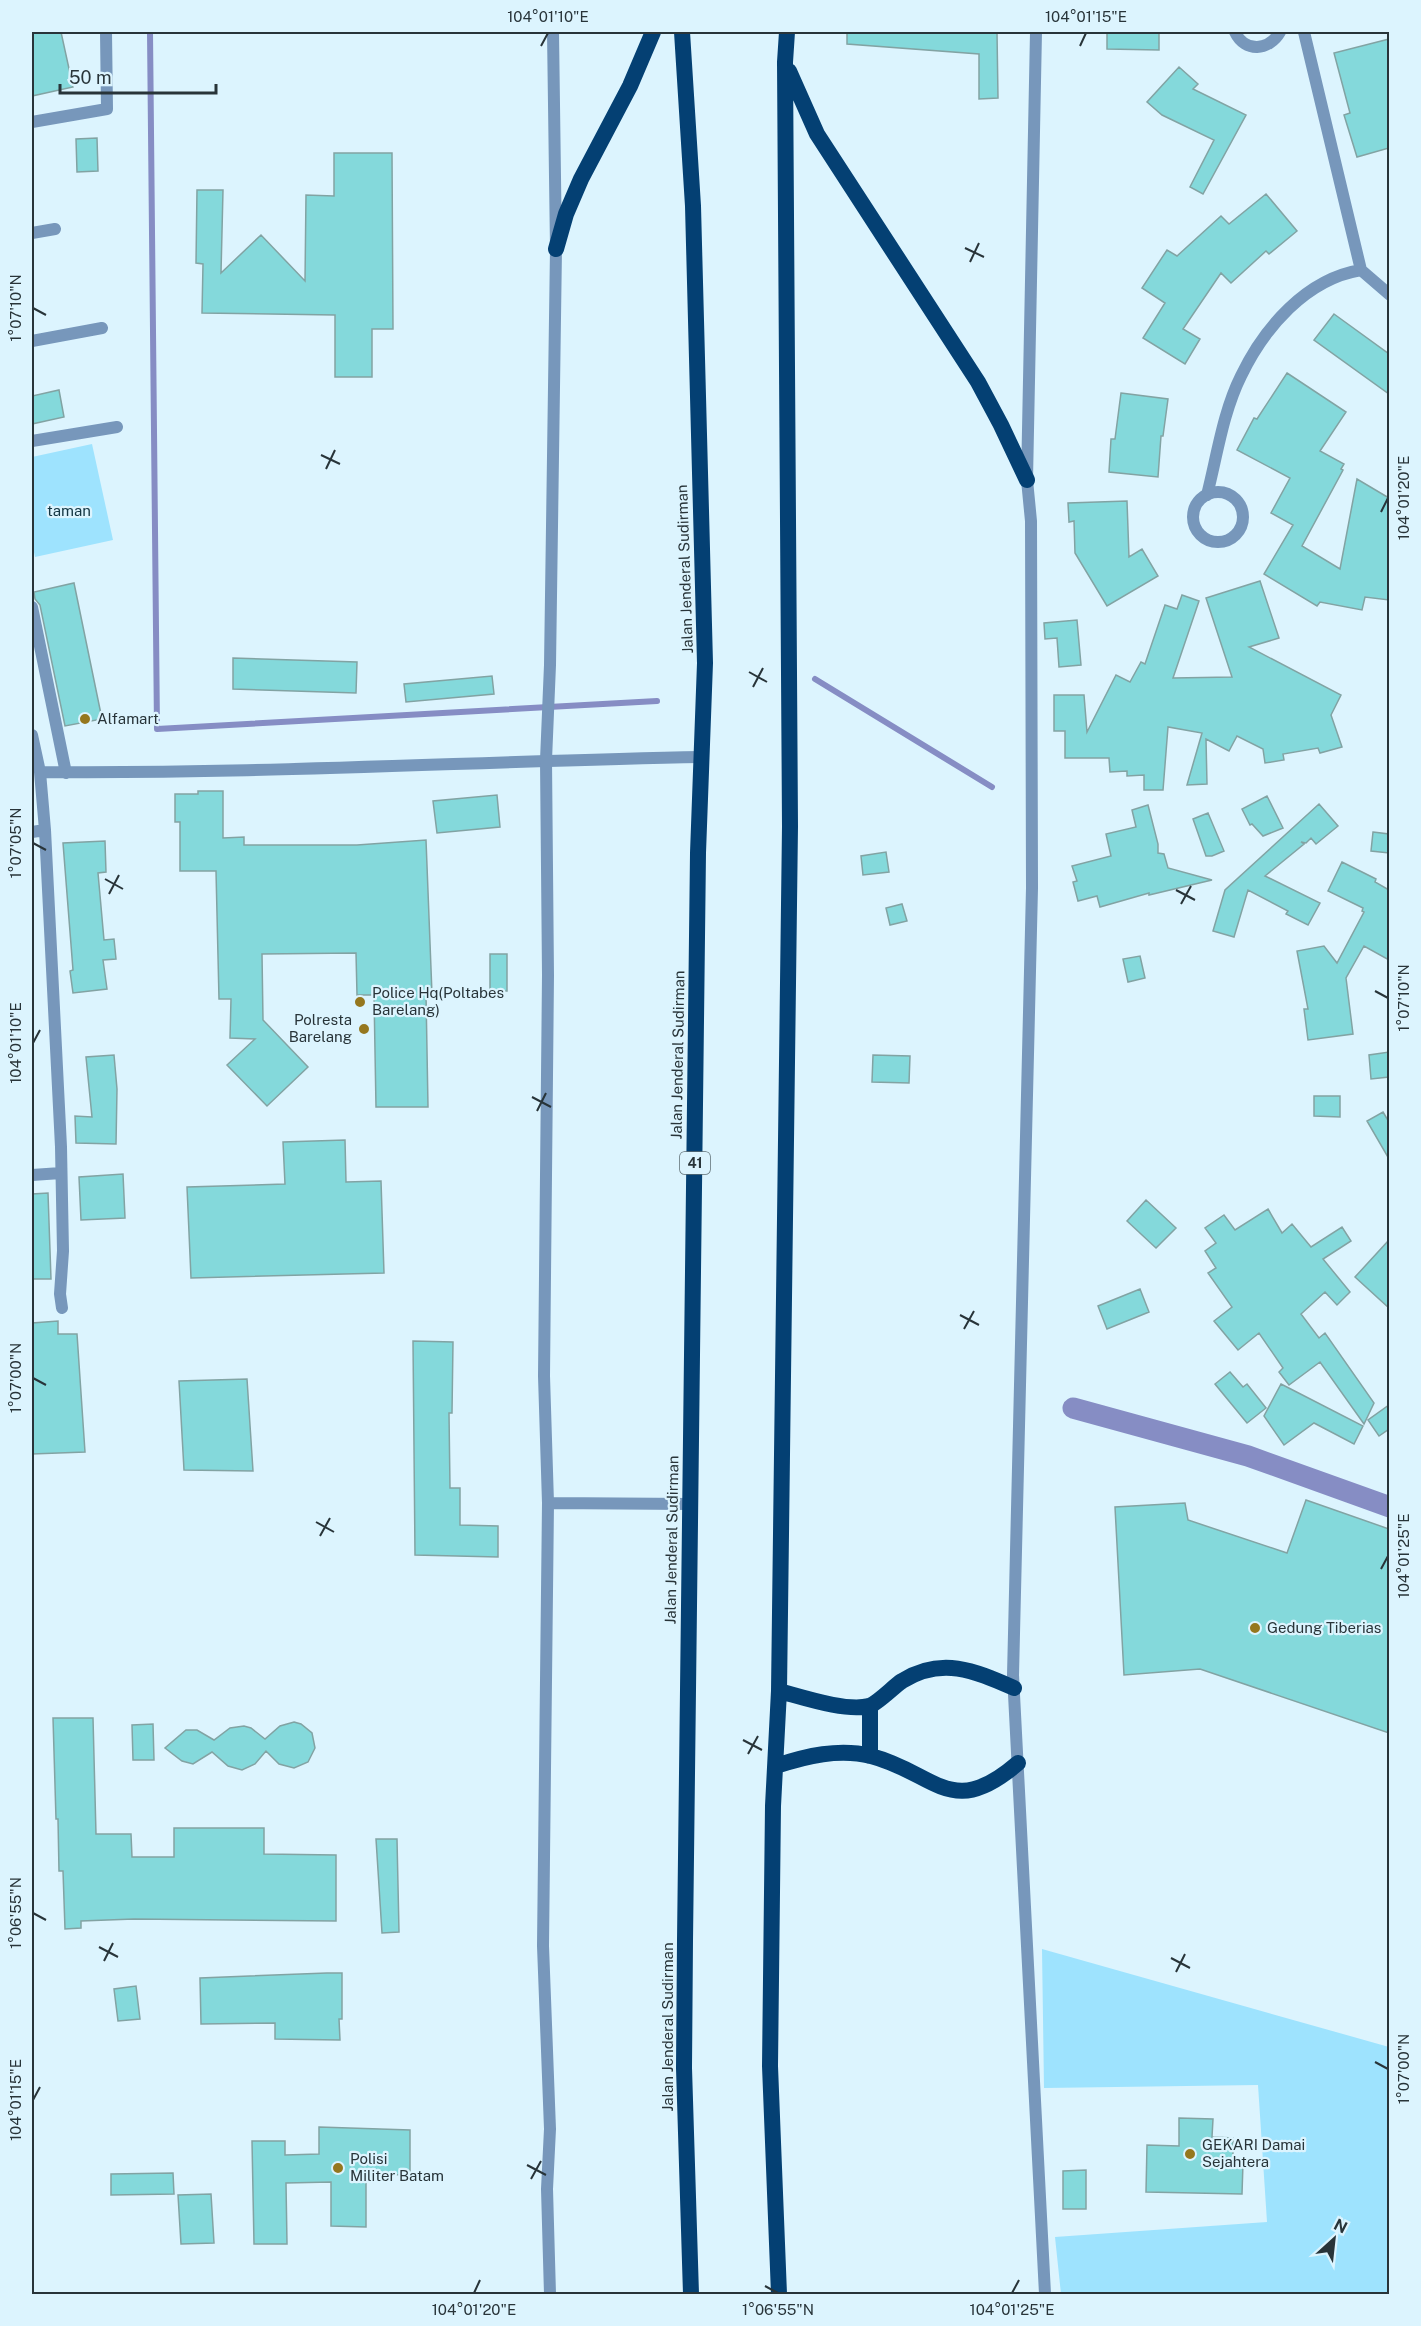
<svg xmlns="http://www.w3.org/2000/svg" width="1421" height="2326" font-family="'Public Sans',sans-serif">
  <rect width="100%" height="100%" fill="#dcf4fe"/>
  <path fill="#9ee3fe" d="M92,444L113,540L35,557L32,543V457Z
    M1042,1949L1389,2047V2294H1061L1055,2237L1267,2222L1258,2085L1044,2088Z"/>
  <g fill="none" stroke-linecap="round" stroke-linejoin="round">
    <path stroke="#868dc4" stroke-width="6" d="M150,32L157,729L657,701
      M815,679L992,787"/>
    <path stroke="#868dc4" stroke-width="21" d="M1073,1408L1248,1456L1390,1507"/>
  </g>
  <path fill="#84d9db" stroke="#82a3a3" stroke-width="1.5" d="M32,32H61L73,87L32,96Z
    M847,32H997L998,98L979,99V54L847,44Z
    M1107,32H1159V50L1107,49Z
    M1389,39V148L1357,157L1344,115L1350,113L1334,53Z
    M1179,67L1198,84L1193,89L1246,115L1203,194L1190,187L1214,140L1162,115L1147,102Z
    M97,138L98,171L77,172L76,139Z
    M334,153H392L393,329H372V377H335V315L202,313L203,264L196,263L197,190H223L221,273L261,235L305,281L306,195L334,196Z
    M1266,194L1297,231L1269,254L1266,251L1231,283L1221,273L1183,329L1200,339L1185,364L1143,338L1165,303L1142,288L1167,250L1177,256L1221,216L1229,224Z
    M1334,314L1389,354V394L1314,340Z
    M1287,373L1346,412L1320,451L1344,464L1341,469L1343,470L1302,546L1340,569L1357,479L1389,498V600L1365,597L1362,610L1320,602L1317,606L1264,574L1293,525L1271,513L1290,478L1237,450L1254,418L1257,419Z
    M59,390L64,417L32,424V396Z
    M1121,393L1168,399L1163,436H1161L1158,477L1109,472L1111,439H1115Z
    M1127,501L1129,557L1142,549L1158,576L1107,606L1075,553L1074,521L1069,522L1068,503Z
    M1260,581L1279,638L1249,647L1341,695L1331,715L1342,747L1320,753L1318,748L1283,754L1284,760L1265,763L1263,749L1237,736L1229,751L1206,739L1207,784L1187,785L1202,733L1168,727L1163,790H1144V775L1127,776V771L1110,772L1109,758H1065V731H1054V695H1084L1087,732L1116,675L1130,682L1141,662L1145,664L1165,605L1177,609L1182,595L1199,601L1173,678L1232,677L1206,598Z
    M74,583L102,719L65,726L40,605L35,599L34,592Z
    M1077,620L1081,665L1059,667L1057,638L1045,639L1044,623Z
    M233,658L357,662L356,693L233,689Z
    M492,676L494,694L406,702L404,684Z
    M198,791H223V838L244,837V845H357L426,840L432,994H426L428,1107H376L374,995H357L356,953L262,954L263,1020L308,1067L267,1106L227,1065L255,1039L230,1038L231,999H219L216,871H180V822H175V794H198Z
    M497,795L500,827L437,833L433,801Z
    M1267,796L1283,828L1263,836L1252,824L1250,825L1242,809Z
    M1319,804L1338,826L1316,844L1311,838L1306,843L1301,842L1304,844L1265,876L1320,903L1308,925L1286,914L1288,911L1248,890L1234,937L1213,931L1225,890Z
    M1148,805L1158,844V853L1164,854L1168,868L1212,880L1149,895V893L1100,907L1097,896L1078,901L1073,882L1077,881L1072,866L1111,856L1106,834L1136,827L1132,810Z
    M1208,813L1224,851L1212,856H1206L1193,819Z
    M1373,832L1389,834V853L1371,851Z
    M105,841L106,872L98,873L104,940L114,939L116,959L103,960L107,989L73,993L70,971L73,970L63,843Z
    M886,852L889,872L863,875L861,856Z
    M1342,862L1376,879L1375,882L1389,890V960L1364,946L1346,978L1353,1034L1308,1040L1304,1009H1308L1297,951L1324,946L1337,963L1364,912L1362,911L1363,908L1328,891Z
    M902,904L907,921L890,925L886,908Z
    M490,954H507V991H490Z
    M1140,956L1145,978L1128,982L1123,959Z
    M1389,1052V1077L1371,1079L1369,1055Z
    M114,1055L117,1089L116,1144L76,1143L75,1116L92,1117L86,1057Z
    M873,1055L910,1056L909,1083L872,1082Z
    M1314,1096H1340V1117L1314,1116Z
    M1383,1112L1389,1122V1159L1367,1121Z
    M345,1140L346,1182L381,1181L384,1273L191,1278L187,1187L285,1184L283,1142Z
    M123,1174L125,1218L81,1220L79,1177Z
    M48,1193L51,1279H32V1194Z
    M1146,1200L1176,1228L1156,1248L1127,1221Z
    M1268,1209L1282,1233L1292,1224L1311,1247L1342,1227L1351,1241L1323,1259L1350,1292L1337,1305L1325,1292L1301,1314L1319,1338L1325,1333L1374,1403L1364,1424L1320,1362L1289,1385L1279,1372L1283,1368L1259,1333L1238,1350L1214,1321L1232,1307L1208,1273L1216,1268L1205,1251L1216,1243L1205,1228L1224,1215L1235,1230Z
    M1389,1240V1308L1355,1277Z
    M1140,1289L1149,1312L1107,1329L1098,1306Z
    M58,1321V1334H77L85,1452L32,1454V1323Z
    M413,1341L453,1342L452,1413H449L450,1488H460V1525L498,1526V1557L415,1555Z
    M1230,1372L1243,1387L1247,1384L1266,1408L1247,1423L1215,1384Z
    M247,1379L253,1471L184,1470L179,1381Z
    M1281,1384L1363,1426L1354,1444L1314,1423L1284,1445L1264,1416Z
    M1389,1405V1429L1379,1436L1368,1420Z
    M1306,1500L1389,1529V1733L1200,1669L1124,1675L1115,1507L1185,1503L1188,1520L1287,1553Z
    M53,1718H93L96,1834H131L132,1857H174V1828H264V1854L336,1855V1921L134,1919L81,1921V1928L65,1929L63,1871H59L58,1819H56Z
    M294,1722L301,1724L312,1733L315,1748L308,1762L294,1768L279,1764L266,1751L255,1764L242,1770L228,1766L212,1752L193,1764L182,1761L165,1748L186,1730H197L214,1740L230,1728L244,1726L251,1728L265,1739L280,1726Z
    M153,1724L154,1760H133L132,1725Z
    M376,1839H397L399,1932L382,1933Z
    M327,1973H342V2019H339L340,2040L275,2039V2023L201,2024L200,1978Z
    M136,1986L140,2019L118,2021L114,1989Z
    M1179,2118L1213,2119L1212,2137L1233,2138V2162L1243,2163L1242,2194L1146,2192L1147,2145L1179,2146Z
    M319,2127L410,2130V2175L366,2174V2227L331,2226V2182L286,2183L287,2244H254L252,2141H285V2155L319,2154Z
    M1086,2170V2209H1063V2171Z
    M173,2173L174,2194L111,2195V2174Z
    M211,2194L214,2243L181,2244L178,2195Z"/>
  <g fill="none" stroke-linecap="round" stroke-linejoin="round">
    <path stroke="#7797bb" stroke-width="12" d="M1235,32C1245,53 1269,51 1280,32
      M1304,32L1361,270L1390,295
      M32,122L107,109L106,32
      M32,233L55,229
      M32,341L102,328
      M32,441L117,427
      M1193 517a25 25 0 1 1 50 0a25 25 0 1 1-50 0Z
      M1207,495C1217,456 1223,412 1241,376C1264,328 1306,279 1361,270
      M32,607L66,773
      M32,735L40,772L45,830L61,1147L63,1251L60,1294L62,1308
      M40,772C261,774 481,761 702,757
      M32,832L45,830
      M32,1175L61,1173"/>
    <path stroke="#7797bb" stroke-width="12" d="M1036,32L1027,480L1031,521L1032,888L1013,1675L1045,2294
      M548,1503L690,1504
      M550,2294L547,2189L550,2129L543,1946L548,1503L544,1376L548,975L546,760L550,665L556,249L553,32"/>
    <path stroke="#044073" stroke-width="16" d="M682,32L693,206L705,663L698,853L685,1941L684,2068L691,2294
      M789,71L817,134L978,382L1001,425L1027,480
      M556,249L566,214L581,179L630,86L653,32
      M779,1691C802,1697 846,1712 869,1706C878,1703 893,1687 902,1681C942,1656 975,1671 1014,1688
      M870,1706V1756
      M776,1766C806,1756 839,1748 871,1756C936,1773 951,1821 1018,1763
      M779,2294L770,2066L773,1806L779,1691L790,826L785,62L787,32"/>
  </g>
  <path fill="none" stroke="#283439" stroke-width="2" d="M541,46L548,33M1080,46L1086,33M965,248L984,257M970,262L979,243M33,308L46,315M321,455L340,464M326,469L335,450M1381,512L1388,498M749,672L767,682M753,687L763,668M33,843L46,850M105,879L123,889M1176,890L1195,900M109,894L119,875M1181,904L1191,886M1375,991L1388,998M33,1043L40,1030M532,1097L551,1107M537,1111L546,1093M960,1315L979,1325M964,1329L974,1311M33,1378L46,1385M316,1522L334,1532M320,1536L330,1518M1381,1569L1388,1556M743,1740L762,1750M748,1754L758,1736M33,1913L46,1920M99,1947L118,1957M1171,1958L1190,1968M104,1961L113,1943M1176,1972L1185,1954M1375,2062L1388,2069M33,2100L40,2087M527,2165L546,2175M531,2179L541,2161M765,2286L778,2293M474,2293L480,2280M1012,2293L1019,2280"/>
  <g fill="#95771e" stroke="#dcf4fe" stroke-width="2">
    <circle cx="85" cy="719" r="6"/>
    <circle cx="360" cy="1002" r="6"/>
    <circle cx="364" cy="1029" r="6"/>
    <circle cx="1255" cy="1628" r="6"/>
    <circle cx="1190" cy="2154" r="6"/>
    <circle cx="338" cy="2168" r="6"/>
  </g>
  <g text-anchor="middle" stroke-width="4.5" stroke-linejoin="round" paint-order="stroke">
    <rect fill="#dcf4fe" stroke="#5e6e74" stroke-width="1.5" x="680" y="1152" width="30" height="22" rx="4.5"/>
    <g font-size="14" font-weight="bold" fill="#283439">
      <text x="695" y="1168">41</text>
    </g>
    <g font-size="15" fill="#143643" stroke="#dcf4fe">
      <text x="69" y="516">taman</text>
    </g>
    <g font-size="15" fill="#283439" stroke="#dcf4fe">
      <text transform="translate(685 569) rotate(-92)" y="5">Jalan Jenderal Sudirman</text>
      <text transform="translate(678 1055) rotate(-89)" y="5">Jalan Jenderal Sudirman</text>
      <text transform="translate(672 1540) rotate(-89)" y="5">Jalan Jenderal Sudirman</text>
      <text transform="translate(668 2027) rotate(-90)" y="5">Jalan Jenderal Sudirman</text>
    </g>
    <g font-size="15" fill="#283439" stroke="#dcf4fe" text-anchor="start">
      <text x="97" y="724">Alfamart</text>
      <text x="372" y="998">Police Hq(Poltabes<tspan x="372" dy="17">Barelang)</tspan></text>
      <text x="352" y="1025" text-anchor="end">Polresta<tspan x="352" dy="17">Barelang</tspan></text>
      <text x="1267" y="1633">Gedung Tiberias</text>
      <text x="1202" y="2150">GEKARI Damai<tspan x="1202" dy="17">Sejahtera</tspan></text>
      <text x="350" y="2164">Polisi<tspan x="350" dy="17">Militer Batam</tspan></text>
    </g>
  </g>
  <rect width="1421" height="2326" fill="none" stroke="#dcf4fe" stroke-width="66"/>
  <g transform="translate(1334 2239) rotate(27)" stroke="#dcf4fe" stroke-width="4.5" paint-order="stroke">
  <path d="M0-4.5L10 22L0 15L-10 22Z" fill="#283439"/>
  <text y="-9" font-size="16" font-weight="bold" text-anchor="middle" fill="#283439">N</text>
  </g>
  <path d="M60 84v9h156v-9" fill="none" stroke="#283439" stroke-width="3"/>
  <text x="69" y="84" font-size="18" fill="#283439" stroke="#dcf4fe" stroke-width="4.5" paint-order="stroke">50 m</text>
  <rect x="33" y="33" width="1355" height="2260" fill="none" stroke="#283439" stroke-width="2"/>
  <g font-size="15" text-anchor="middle" fill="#283439">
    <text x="548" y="22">104°01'10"E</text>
    <text x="1086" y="22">104°01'15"E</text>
    <text transform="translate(16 308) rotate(-90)" y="5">1°07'10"N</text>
    <text transform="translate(1404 498) rotate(-90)" y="5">104°01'20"E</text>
    <text transform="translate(16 843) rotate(-90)" y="5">1°07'05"N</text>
    <text transform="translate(1404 998) rotate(-90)" y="5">1°07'10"N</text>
    <text transform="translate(16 1043) rotate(-90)" y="5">104°01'10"E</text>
    <text transform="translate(16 1378) rotate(-90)" y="5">1°07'00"N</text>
    <text transform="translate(1404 1556) rotate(-90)" y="5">104°01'25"E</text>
    <text transform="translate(16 1913) rotate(-90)" y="5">1°06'55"N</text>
    <text transform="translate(1404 2069) rotate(-90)" y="5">1°07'00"N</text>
    <text transform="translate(16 2100) rotate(-90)" y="5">104°01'15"E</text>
    <text x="474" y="2315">104°01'20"E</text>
    <text x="778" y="2315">1°06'55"N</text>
    <text x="1012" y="2315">104°01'25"E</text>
  </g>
</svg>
